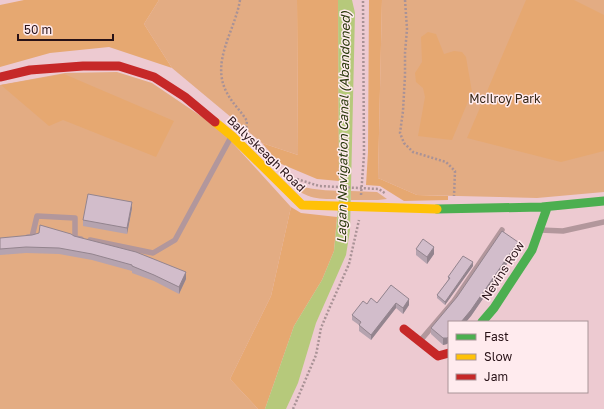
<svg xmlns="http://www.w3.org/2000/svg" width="604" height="409" font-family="'Golos Text',sans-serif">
  <rect width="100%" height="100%" fill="#edcad1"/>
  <path fill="#e3ac83" d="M159,0H297L298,155L262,143L172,68L144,24Z
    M382,0H604V192L537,198L417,195L378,178Z
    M117,72L152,83L220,129L291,207L271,296L230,379L258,409H0V85L65,73Z
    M287,181C304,189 320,190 339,191V199C314,199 306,199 287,181Z
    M351,191L377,192L387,199L378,200H351Z"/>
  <path fill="#e6a871" d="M24,0H159L144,24L172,68L109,47L50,53L0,67V5Z
    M297,0H338L339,181L317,179L279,163L262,143L298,155Z
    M369,0H382L378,178L417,195L448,196V200L404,201L380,186L366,185L368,152Z
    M526,0H574L604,15V151L561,162L467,138Z
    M428,32L436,34L444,54L454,51L462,52L466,57L472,92L452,140L418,136L425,97L423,88L416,82L415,73L422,62L421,37Z
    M64,74L174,121L156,157L63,120L49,126L1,85Z
    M291,207L301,213L337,217L334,251L322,280L294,326L265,409H258L230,379L271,296Z"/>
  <path fill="#b6c97b" d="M338,0H352L355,13L350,230L346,255L316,323L298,383L286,409H265L294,326L322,280L334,251L339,199Z"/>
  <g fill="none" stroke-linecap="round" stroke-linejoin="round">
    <path stroke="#a99296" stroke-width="2.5" stroke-dasharray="2 2" stroke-linecap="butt" d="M240,0C235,31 210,62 227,93C232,103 241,111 247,121L246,130
      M405,0L407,29L405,53V75L403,111L400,133L404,143L413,152L446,162L455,171L454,196
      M297,179L319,186L379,189L386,194
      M361,195L364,155L363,0
      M293,409L316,355L321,328L329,309L349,264L359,220"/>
    <path stroke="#b2979c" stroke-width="5.5" d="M540,230L563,231L604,222
      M28,237H32L37,216L75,218V238L81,239
      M90,240L153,253L175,240L231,137
      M420,341L454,301L502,230"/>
    <path stroke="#4caf50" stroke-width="9" d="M437,209L542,207L604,201
      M482,322L494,308L532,250L547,208"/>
    <path stroke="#ffc107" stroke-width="9" d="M215,122L232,136L302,205L437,209"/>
    <path stroke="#c62828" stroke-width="9" d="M0,77L30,70L83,66H119L154,77L185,97L215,122
      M404,329L438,356L449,353"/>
  </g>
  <path fill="#b5a3af" d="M132,208L127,234L83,226V220Z
    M74,236L186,279L179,294L154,281L132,273V271L92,260L59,254L26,253L0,255V238Z
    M518,248L471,316L466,322H449V342L447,344L443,345L431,334V328L457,297Z
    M416,249L434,254L427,264L416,255Z
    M473,266L445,305L437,298V295L448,280V277Z
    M391,285L409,305L403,314L396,308L371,340L359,331V325L352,320V315L367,304L377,303Z"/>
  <path fill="#93848e" d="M132,202V208L127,234V228Z
    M518,242V248L471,316L466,322H461Z
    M434,247V254L427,264V257Z
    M473,262V266L445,305V302Z
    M186,272V279L179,294V287Z
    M409,299V305L403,314V308Z
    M396,303V308L371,340V335Z
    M449,336V342L447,344L443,345V338Z"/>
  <path fill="#d2bdcb" stroke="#93848e" d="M88,194L132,202L127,228L83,220Z
    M40,225L71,234L74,236L136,252L186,272L179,287L154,275L132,266V265L92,254L59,248L26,247L0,249V238L32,235L39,233Z
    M502,231L518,242L471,310L461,322H449V336L447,338H443L431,328L457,297Z
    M423,239L434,247L427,257L416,249Z
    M463,256L473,262L445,302L437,295L450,278L448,277Z
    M391,285L409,299L403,308L396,303L371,335L359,325L361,322L352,315L363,301L367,304L371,298L377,303Z"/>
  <g text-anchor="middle" stroke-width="3" stroke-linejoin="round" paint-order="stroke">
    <g font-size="12" fill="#352616" stroke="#ffebee">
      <text x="505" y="103">McIlroy Park</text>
    </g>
    <g font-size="12" fill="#281217" stroke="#ffebee">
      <text transform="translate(266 154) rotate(44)" y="4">Ballyskeagh Road</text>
      <text transform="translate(503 271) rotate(-57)" y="4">Nevins Row</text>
    </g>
    <g font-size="13" font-style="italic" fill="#2b3a0c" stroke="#ffebee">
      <text transform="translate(343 127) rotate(-89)" y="5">Lagan Navigation Canal (Abandoned)</text>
    </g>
  </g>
  <rect x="448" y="321" width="140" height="72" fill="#ffebee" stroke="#a99498"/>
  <rect x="456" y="334" width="20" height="6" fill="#4caf50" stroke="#a99498"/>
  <text x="484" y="341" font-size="12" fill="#281217">Fast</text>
  <rect x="456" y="354" width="20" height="6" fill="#ffc107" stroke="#a99498"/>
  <text x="484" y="361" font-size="12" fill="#281217">Slow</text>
  <rect x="456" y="374" width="20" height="6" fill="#c62828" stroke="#a99498"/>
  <text x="484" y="381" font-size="12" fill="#281217">Jam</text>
  <path d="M18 34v6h95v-6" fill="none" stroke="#281217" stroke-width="2"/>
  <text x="24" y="34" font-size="12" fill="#281217" stroke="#ffebee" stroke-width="3" paint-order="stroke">50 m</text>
</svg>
